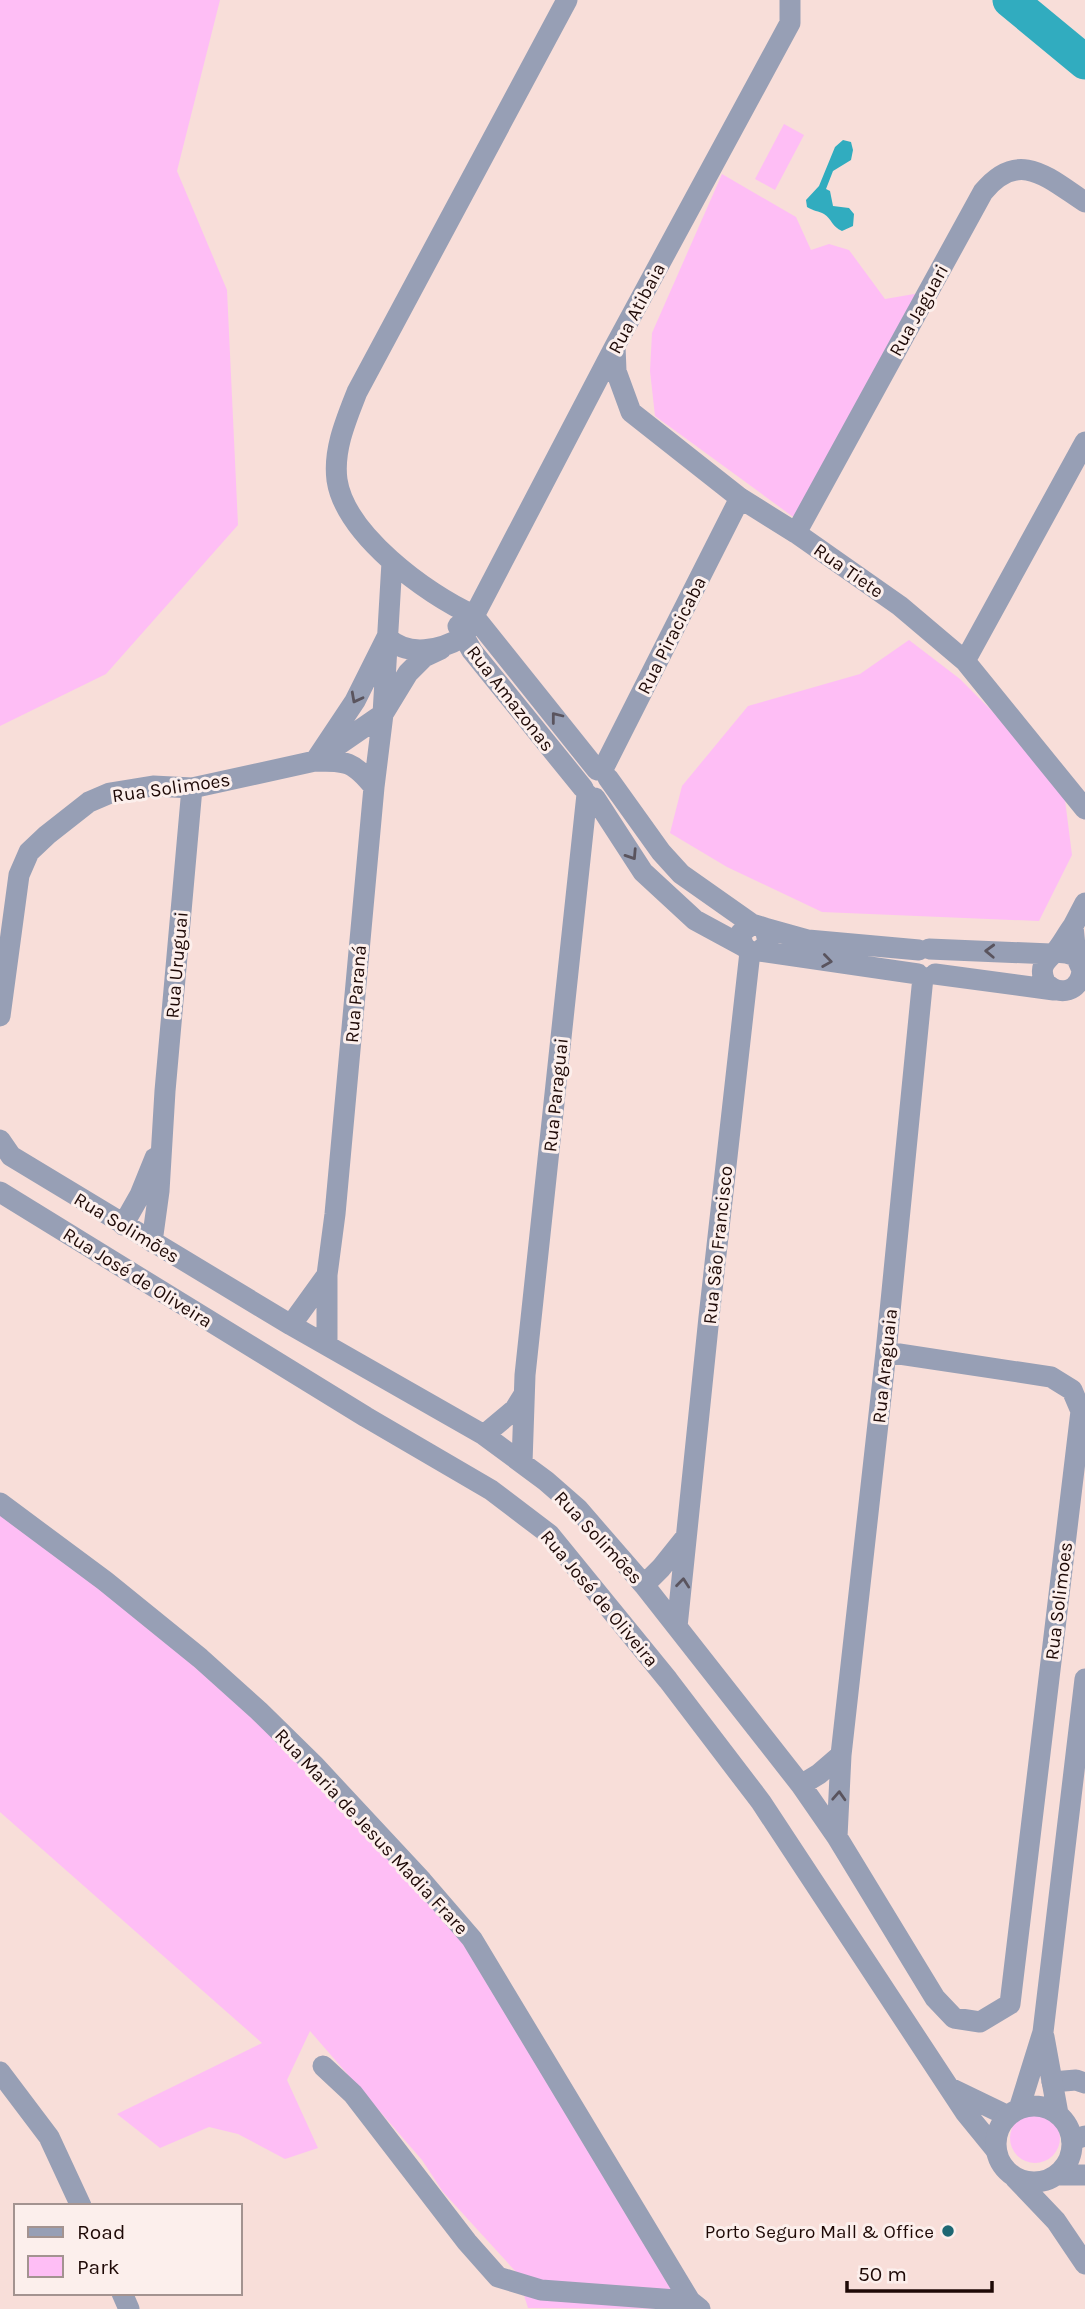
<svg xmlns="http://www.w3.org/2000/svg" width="1085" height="2309" font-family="Karla,sans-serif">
  <rect width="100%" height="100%" fill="#f8ded9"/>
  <path fill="#febef5" d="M0,0H220L177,171L227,290L238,525L106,674L0,726Z
    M784,124L804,135L775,190L755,179Z
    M722,174L796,217L811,250L829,244L849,250L885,299L920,293L796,519L655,416L650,371L652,333Z
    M909,640L960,679L1010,729L1064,792L1072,855L1039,921L822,912L727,867L670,833L682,786L748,706L860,674Z
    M0,1503L200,1658L422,1881L700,2309L528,2308L517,2273L443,2192L422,2160L310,2031L287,2080L318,2148L285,2159L238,2134L209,2127L160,2148L117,2114L262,2043L0,1812Z
    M1010 2138a25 25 0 1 1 50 0a25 25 0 1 1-50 0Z"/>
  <path fill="#31acbf" d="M843,140L851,142L853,150L851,160L833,171L826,189L830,191L833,206L849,208L854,214L853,226L842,231C832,227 832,219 824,214C819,211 813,211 807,207L806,200L819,186L835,147Z"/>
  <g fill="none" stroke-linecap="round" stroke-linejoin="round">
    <path stroke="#31acbf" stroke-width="35" d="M1010,0L1085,62"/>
    <path stroke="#979fb5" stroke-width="21" d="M567,0L357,392C346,420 333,450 337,480C345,534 426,594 473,615L597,770
      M615,346L616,371L631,412L740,498L796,533L900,606L965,661L1085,809
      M796,533L983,192C1019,148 1048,178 1085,202
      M458,626L472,651L583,788
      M965,661L1085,442
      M315,761L355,701L387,637C408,658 441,650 463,637L615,346L790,23V0
      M315,761C347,761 353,761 374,787
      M602,771L740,498
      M608,778L661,852L681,874L752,924L765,928L768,942C758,959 740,952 741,933L752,924
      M595,798L643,872L695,920L743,946
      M1073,926L1085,903
      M765,928L808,940L919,950
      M929,949L1051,954
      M759,951L918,974
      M1055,952L1066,953L1076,956L1082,970C1081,991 1059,998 1045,982C1038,966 1046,961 1056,951C1062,944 1067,934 1073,926L1076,956
      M935,974L1054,990
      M0,1016L19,875L29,852L47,835L89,802L110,793L153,786L192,788L315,761L383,714L408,673L424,657L441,649
      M0,1140L11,1156L291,1325L484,1435L546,1481L578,1509L644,1585L801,1785L837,1837L935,1998L954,2018L980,2022L1010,2004L1081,1411L1072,1390L1051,1377L886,1352
      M0,1192L366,1417L491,1490L549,1534L668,1680L761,1802L965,2112L996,2150
      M123,1225L140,1195L155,1158
      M152,1242L159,1191L165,1091L192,788
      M291,1325L327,1275
      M327,1345V1275L335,1214L374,787L383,714L392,562
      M484,1435L515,1409L523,1396
      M522,1463L525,1375L587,794
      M0,1503L105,1581L200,1658L259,1711L314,1765L422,1881L472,1939L690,2301L700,2309
      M644,1585L661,1568L685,1538
      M677,1627L709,1317L750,952
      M801,1785L819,1774L841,1755
      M837,1837L841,1755L886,1352L923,977
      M323,2066L353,2094L467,2242L498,2277L541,2290L690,2301
      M0,2072L49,2137L81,2206
      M1052,2082L1076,2080L1085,2083
      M950,2088L1008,2116
      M1072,2140L1085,2136
      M122,2293L129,2309"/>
    <path stroke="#979fb5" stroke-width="21" d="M1044,2037L1058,2114
      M996 2144a38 38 0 1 1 76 0a38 38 0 1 1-76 0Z
      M1019,2109L1043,2032L1085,1679
      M1057,2175H1085
      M1015,2178L1056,2221L1085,2264"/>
  </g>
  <defs><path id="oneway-chevron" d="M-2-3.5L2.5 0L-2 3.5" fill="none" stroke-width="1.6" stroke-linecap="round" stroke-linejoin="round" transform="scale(1.75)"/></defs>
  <g stroke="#5a545e">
    <use href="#oneway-chevron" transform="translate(356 698) rotate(118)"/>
    <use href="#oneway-chevron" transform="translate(556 717) rotate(-128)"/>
    <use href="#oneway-chevron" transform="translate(632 855) rotate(57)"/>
    <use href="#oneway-chevron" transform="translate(990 951) rotate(-178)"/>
    <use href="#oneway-chevron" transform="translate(827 961) rotate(8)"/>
    <use href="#oneway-chevron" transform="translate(683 1583) rotate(-84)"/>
    <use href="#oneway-chevron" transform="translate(839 1796) rotate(-87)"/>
  </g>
  <circle fill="#1e6773" stroke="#fcefec" stroke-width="2.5" cx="948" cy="2231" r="7"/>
  <g text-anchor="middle" stroke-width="6" stroke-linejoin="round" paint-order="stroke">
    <g font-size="19" fill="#1e0906" stroke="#fcefec">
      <text transform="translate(636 308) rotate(-62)" y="7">Rua Atibaia</text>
      <text transform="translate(918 310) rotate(-61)" y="7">Rua Jaguari</text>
      <text transform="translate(849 570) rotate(35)" y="7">Rua Tiete</text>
      <text transform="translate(671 635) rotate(-63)" y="7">Rua Piracicaba</text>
      <text transform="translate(511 698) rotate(52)" y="7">Rua Amazonas</text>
      <text transform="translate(171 787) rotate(-8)" y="7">Rua Solimoes</text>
      <text transform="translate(176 965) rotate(-85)" y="7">Rua Uruguai</text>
      <text transform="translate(355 994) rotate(-85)" y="7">Rua Paraná</text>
      <text transform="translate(555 1095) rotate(-84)" y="7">Rua Paraguai</text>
      <text transform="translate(127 1227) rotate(31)" y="7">Rua Solimões</text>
      <text transform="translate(717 1245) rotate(-84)" y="7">Rua São Francisco</text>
      <text transform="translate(138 1277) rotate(32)" y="7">Rua José de Oliveira</text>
      <text transform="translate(884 1366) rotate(-84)" y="7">Rua Araguaia</text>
      <text transform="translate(599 1537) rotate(47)" y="7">Rua Solimões</text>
      <text transform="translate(600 1598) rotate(50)" y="7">Rua José de Oliveira</text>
      <text transform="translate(1058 1601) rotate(-83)" y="7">Rua Solimoes</text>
      <text transform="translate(372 1831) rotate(47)" y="7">Rua Maria de Jesus Madia Frare</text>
    </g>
    <g font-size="19" fill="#1e0906" stroke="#fcefec" text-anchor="end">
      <text x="934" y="2238">Porto Seguro Mall &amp; Office</text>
    </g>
  </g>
  <rect x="14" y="2204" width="228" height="91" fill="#fcefec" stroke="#a39390" stroke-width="2"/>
  <rect x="28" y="2227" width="35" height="10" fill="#979fb5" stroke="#a39390" stroke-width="2"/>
  <text x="77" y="2239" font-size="21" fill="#1e0906">Road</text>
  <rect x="28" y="2256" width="35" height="21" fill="#febef5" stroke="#a39390" stroke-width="2"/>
  <text x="77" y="2274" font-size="21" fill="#1e0906">Park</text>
  <path d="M847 2281v10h145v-10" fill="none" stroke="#1e0906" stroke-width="3.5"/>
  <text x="858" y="2281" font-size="21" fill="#1e0906" stroke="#fcefec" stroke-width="5" paint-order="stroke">50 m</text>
</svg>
